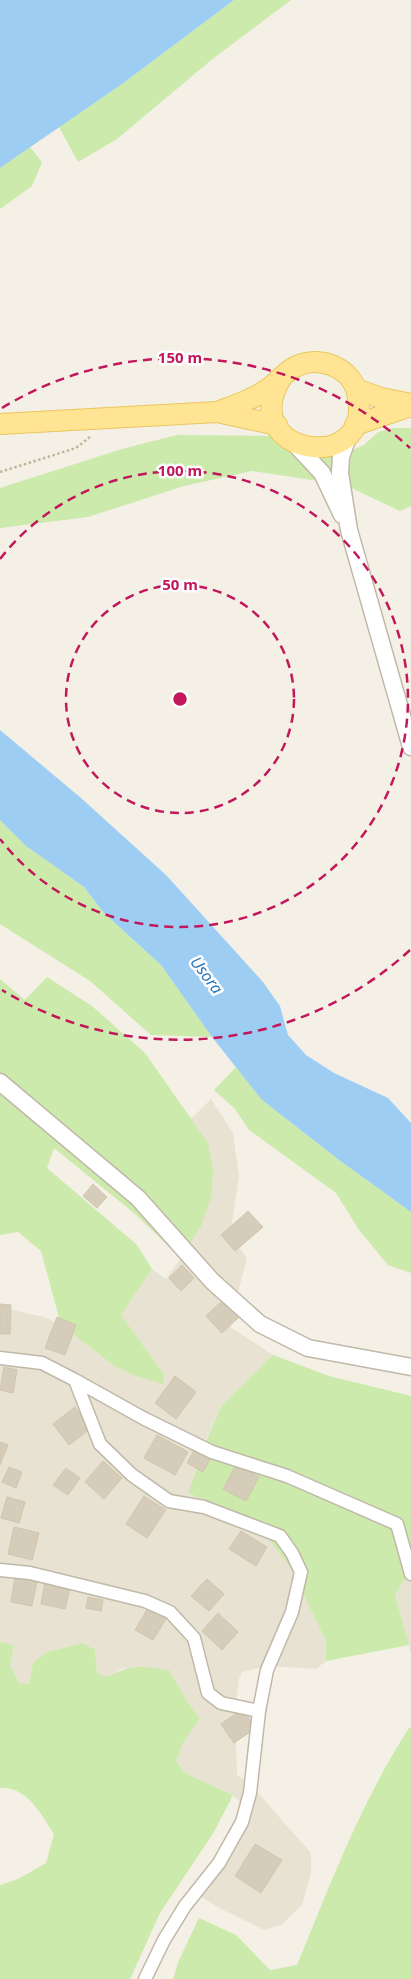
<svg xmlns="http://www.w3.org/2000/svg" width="411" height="1979" font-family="'Noto Sans',sans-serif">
  <rect width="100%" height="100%" fill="#f4f0e6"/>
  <path fill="#e8e2d3" d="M211,1099L233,1133L239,1176L230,1236L247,1258L229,1326L273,1355L222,1405L205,1441L188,1493L244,1516L270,1539L290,1567L326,1641V1661L316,1669L267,1666L242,1672L239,1679L235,1708L237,1775L251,1785L311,1853V1873L302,1905L281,1925L264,1930L221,1909L195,1893L235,1824L241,1803L233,1795L185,1773L176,1761L183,1743L200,1719L188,1703L123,1668L107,1677L97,1673L95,1651L83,1643L47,1652L33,1663L29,1684L19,1683L10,1666L14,1645L0,1642V1307L44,1317L61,1325L113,1365L164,1374L121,1315L152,1269L166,1279L181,1258L208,1143L190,1120Z
    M411,1570V1654L395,1595Z"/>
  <path fill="#cbeaac" d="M234,0H291L210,61L117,139L78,162L59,127L122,84Z
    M30,147L42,162L32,186L0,209V168Z
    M393,428H411V506L400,511L345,485L252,471L184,486L88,517L0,528V488L122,449L177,435L279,436L329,456L343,454L364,445L378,432Z
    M0,820L26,846L84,887L104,913L161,965L212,1037L151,1035L90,981L0,924Z
    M47,977L92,1006L145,1053L208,1143L213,1171L211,1197L201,1226L181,1258L135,1214L54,1148L47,1168L137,1245L152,1269L121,1315L164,1374L163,1384L133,1375L113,1365L61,1325L41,1251L18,1232L0,1235V979L25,1000Z
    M236,1067L262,1100L339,1160L411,1212V1273L388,1265L359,1230L336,1193L249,1130L235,1109L214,1090Z
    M273,1355L329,1376L411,1396V1570L395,1595L409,1645L326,1661V1641L290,1567L267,1537L244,1516L188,1493L206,1441L222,1405Z
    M0,1642L14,1645L10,1666L19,1683L29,1684L33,1663L47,1652L83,1643L95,1650L97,1673L107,1677C132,1664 141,1666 169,1670L188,1703L200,1719L183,1743L176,1761L185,1773L233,1795L214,1832L160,1913L130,1979H0V1885L18,1879L46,1863L54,1834C41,1814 27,1786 0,1788Z
    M409,1728H411V1979H173L179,1960L199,1918L236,1935L270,1970L297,1965C330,1885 361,1802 409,1728Z"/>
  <path fill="#9ecdf4" d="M0,0H234L122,84L0,168Z
    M0,730L81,798L166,875L263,982L280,1006L288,1035L306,1055L334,1073L388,1098L411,1123V1212L339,1160L262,1100L212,1037L161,965L104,913L84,887L26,846L0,820Z"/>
  <path fill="#d6ccba" stroke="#d1c5ad" d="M93,1184L107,1197L97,1208L83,1196Z
    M248,1211L263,1227L235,1251L221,1235Z
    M182,1265L194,1278L181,1291L169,1278Z
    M223,1300L239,1317L222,1333L206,1316Z
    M0,1304L11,1305L10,1334H0Z
    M57,1317L76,1325L65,1355L45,1348Z
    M4,1367L17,1370L13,1393L0,1390Z
    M175,1376L196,1392L176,1419L155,1403Z
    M75,1407L91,1428L69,1445L53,1424Z
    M157,1435L188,1452L175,1475L144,1458Z
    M0,1442L8,1445L0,1465Z
    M196,1447L212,1456L203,1472L187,1463Z
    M103,1461L122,1478L104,1499L85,1482Z
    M236,1465L259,1477L246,1501L223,1489Z
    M9,1467L22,1472L16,1488L2,1482Z
    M66,1468L80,1478L68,1495L53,1485Z
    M144,1496L166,1510L147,1538L126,1524Z
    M7,1497L25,1502L19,1523L1,1518Z
    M14,1527L39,1533L32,1560L8,1554Z
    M241,1531L267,1547L256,1566L229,1549Z
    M15,1577L37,1581L32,1606L11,1602Z
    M207,1579L224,1594L209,1611L191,1596Z
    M45,1583L70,1588L65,1609L41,1604Z
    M88,1597L103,1600L101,1611L86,1608Z
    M149,1606L167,1617L153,1640L135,1630Z
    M218,1613L238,1632L222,1650L202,1631Z
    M243,1709L256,1728L234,1743L221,1724Z
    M255,1844L282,1860L261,1893L235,1876Z"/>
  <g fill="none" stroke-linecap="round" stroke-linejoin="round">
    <g stroke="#c0b8a8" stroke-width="15">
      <path id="minor" d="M0,1358L42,1363L75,1380L100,1444L132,1475L169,1501L204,1507L280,1536L292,1553L301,1572L292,1612L267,1670L259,1711L250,1793L242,1822L219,1863L185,1906L164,1940L145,1979
        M75,1380L143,1418L212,1452L287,1476L397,1524L411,1574
        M0,1570L30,1573L145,1601L170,1612L194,1638L208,1693L221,1703L259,1711"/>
    </g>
    <g stroke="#c0b8a8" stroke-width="19">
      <path id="tertiary" d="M349,434L341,457L340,473L349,530L411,747
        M295,444L322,473L342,515
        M0,1082L138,1198L212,1281L260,1324L308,1348L411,1367"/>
    </g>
    <g stroke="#eac65d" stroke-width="22">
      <path id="primary" d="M356,389L381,398L411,404
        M217,412C233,406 252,400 266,390C276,384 283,374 293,368C316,354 351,366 357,393C378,477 232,457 282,377
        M0,424L217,412L277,425
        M355,425L411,406"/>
    </g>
    <path stroke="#c2b598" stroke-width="2.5" stroke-dasharray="2.5 2.5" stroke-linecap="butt" d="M0,472L76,448L90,437"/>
    <use href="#minor" stroke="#fff" stroke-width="12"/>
    <use href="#tertiary" stroke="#fff" stroke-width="16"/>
    <use href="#primary" stroke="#ffe593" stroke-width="20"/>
  </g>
  <g fill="none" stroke="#c2185b" stroke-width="2.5" stroke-dasharray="9 6">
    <circle cx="180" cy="699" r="114"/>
    <path d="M0 559A228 228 0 1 1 0 839"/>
    <path d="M410 950A341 341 0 0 1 2 990M2 408A341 341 0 0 1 410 448"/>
  </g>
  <g text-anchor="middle" stroke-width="5" stroke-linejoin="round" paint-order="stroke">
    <g font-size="16" font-style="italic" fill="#2875b8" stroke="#fff">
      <text transform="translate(207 975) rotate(53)" y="6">Usora</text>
    </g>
  </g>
  <circle cx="180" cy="699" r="8" fill="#c2185b" stroke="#fff" stroke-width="2.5"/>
  <g font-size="15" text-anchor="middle" font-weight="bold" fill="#c2185b" stroke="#fff" stroke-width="5" stroke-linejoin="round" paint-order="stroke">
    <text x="180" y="363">150 m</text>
    <text x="180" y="476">100 m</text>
    <text x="180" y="590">50 m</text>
  </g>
</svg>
